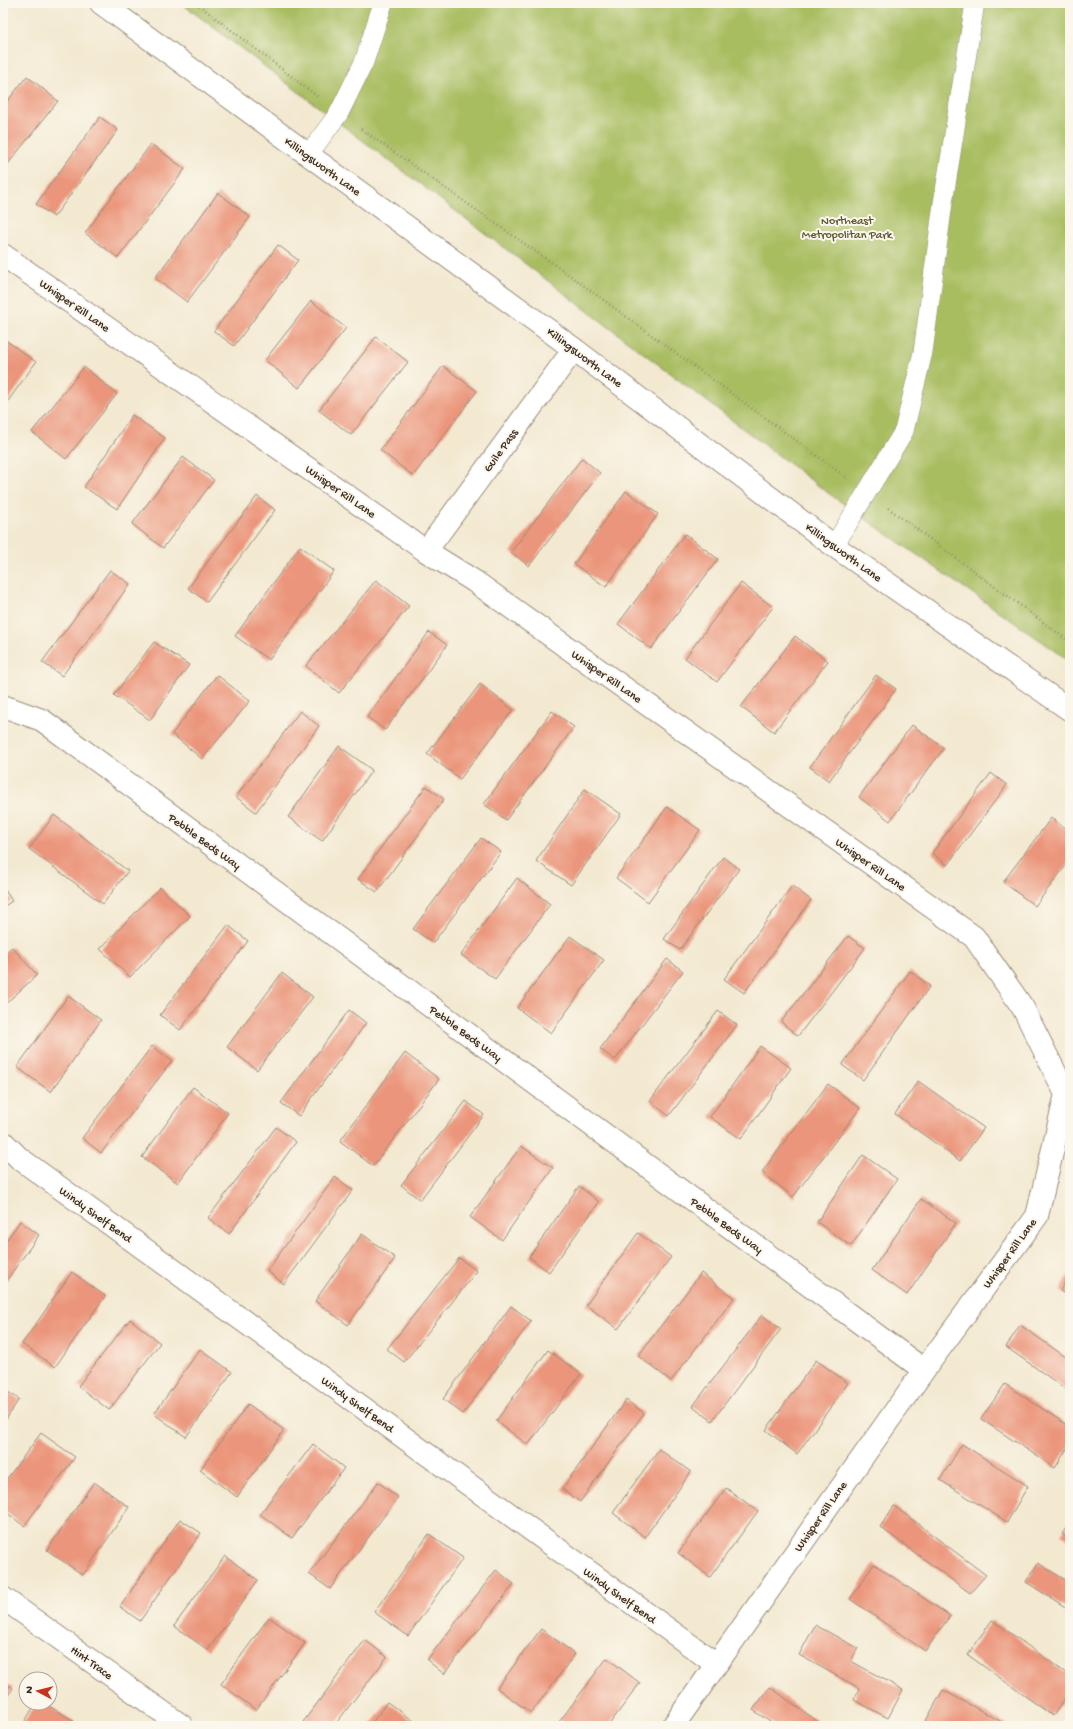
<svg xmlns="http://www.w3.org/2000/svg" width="1073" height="1729" font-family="'Gochi Hand',sans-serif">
  <rect width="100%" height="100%" fill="#fbf7ec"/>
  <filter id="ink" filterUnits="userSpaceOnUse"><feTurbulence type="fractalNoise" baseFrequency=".025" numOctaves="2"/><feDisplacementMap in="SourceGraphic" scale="8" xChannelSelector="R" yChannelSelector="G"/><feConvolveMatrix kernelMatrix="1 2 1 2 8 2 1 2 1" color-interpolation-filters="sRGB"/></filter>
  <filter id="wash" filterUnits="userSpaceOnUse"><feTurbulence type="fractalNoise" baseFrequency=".012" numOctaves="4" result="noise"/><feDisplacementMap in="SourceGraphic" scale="16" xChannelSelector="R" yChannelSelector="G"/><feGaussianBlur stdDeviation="0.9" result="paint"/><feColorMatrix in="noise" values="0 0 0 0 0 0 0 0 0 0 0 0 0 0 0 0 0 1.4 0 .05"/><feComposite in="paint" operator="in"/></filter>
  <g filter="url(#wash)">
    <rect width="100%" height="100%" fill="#f3e9d1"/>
    <path fill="#a8bd61" stroke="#727440" d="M181,3H1070V661L828,493Z"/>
    <g id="blocks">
      <path fill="#eb967c" d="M27,76L58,101L3,170V107Z
        M100,117L118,130L54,217L36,204Z
        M151,144L185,169L118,258L85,233Z
        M218,193L250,217L187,302L155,278Z
        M278,245L298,260L234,346L214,331Z
        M311,301L346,328L299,388L265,360Z
        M376,337L408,362L351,435L319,410Z
        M4,339L36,362L3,408V340Z
        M443,366L477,391L413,476L380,450Z
        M84,367L117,394L66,459L32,432Z
        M132,415L165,438L117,509L84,487Z
        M183,457L214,480L163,548L132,524Z
        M582,458L600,473L529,566L511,552Z
        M626,491L658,514L606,587L574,564Z
        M257,496L275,510L207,602L188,588Z
        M685,534L718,559L651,649L618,624Z
        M300,546L334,571L269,660L235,636Z
        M110,570L130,584L62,676L42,662Z
        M376,580L409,606L339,693L306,666Z
        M741,583L773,607L717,682L685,658Z
        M429,632L447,645L385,730L367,717Z
        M795,636L828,661L774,732L741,707Z
        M154,642L189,665L150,720L114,695Z
        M217,675L250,701L202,759L172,734Z
        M876,675L896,689L829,781L810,767Z
        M480,684L513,710L460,779L427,754Z
        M300,711L319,726L256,812L236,797Z
        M552,711L574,727L506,820L484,804Z
        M912,725L944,748L890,821L859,797Z
        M339,746L372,770L322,841L288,817Z
        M991,773L1007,785L947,865L932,853Z
        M426,786L444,799L377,892L358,879Z
        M585,789L621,814L571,885L536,861Z
        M667,807L700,830L648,902L616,878Z
        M54,815L128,871L103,904L29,849Z
        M1051,818L1070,832V860L1035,906L1003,882Z
        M481,838L501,852L433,943L413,929Z
        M723,857L739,869L680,950L664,939Z
        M517,878L550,904L495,979L461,955Z
        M792,886L811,900L744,993L724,979Z
        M3,887L12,901L3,907Z
        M160,887L190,916L130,977L100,949Z
        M228,925L248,941L180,1030L160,1015Z
        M570,936L604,960L551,1033L517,1008Z
        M848,936L865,948L798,1036L781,1022Z
        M12,947L37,975L3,1006V955Z
        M667,959L683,971L615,1060L600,1049Z
        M910,971L930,986L863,1080L842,1065Z
        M282,973L313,997L257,1070L227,1047Z
        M68,996L101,1020L51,1092L17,1067Z
        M349,1010L366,1023L299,1116L281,1103Z
        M718,1011L737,1025L669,1116L650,1101Z
        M152,1046L172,1061L101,1153L82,1138Z
        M760,1046L791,1068L741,1139L710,1117Z
        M405,1053L439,1079L373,1166L340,1141Z
        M918,1081L984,1128L960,1161L895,1114Z
        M828,1084L860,1108L793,1197L762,1172Z
        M193,1087L228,1113L178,1183L142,1157Z
        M466,1101L484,1115L420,1200L401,1185Z
        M276,1127L296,1142L229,1234L208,1218Z
        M521,1146L553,1168L502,1240L470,1217Z
        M863,1155L897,1179L851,1246L817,1222Z
        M335,1177L353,1190L284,1284L267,1271Z
        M579,1186L599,1202L549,1272L529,1257Z
        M921,1199L956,1223L907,1295L872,1270Z
        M20,1221L39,1235L3,1285V1245Z
        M638,1233L671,1257L618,1329L586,1305Z
        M362,1234L395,1258L348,1325L315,1301Z
        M459,1258L477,1271L404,1362L387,1349Z
        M72,1272L105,1296L55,1367L22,1344Z
        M701,1273L734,1298L671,1381L638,1356Z
        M1070,1273V1297L1060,1291Z
        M511,1306L531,1321L463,1414L443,1399Z
        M762,1315L781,1329L712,1421L693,1406Z
        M130,1319L160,1343L109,1410L78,1386Z
        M1020,1325L1070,1360V1392L1006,1347Z
        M200,1349L232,1372L186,1437L154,1414Z
        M548,1350L581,1374L528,1445L496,1421Z
        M816,1360L848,1383L797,1454L766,1430Z
        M1005,1384L1070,1427V1444L1055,1468L981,1419Z
        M3,1389L19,1399L3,1424Z
        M626,1400L644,1413L580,1502L562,1489Z
        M248,1404L284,1430L237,1497L200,1470Z
        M41,1433L75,1457L24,1526L3,1510V1484Z
        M313,1444L344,1468L292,1538L260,1514Z
        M962,1444L1028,1486L1007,1522L940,1480Z
        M659,1449L691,1472L645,1537L613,1513Z
        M94,1482L129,1507L83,1575L47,1550Z
        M378,1482L398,1497L330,1589L309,1574Z
        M726,1488L758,1511L710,1577L678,1553Z
        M894,1506L986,1575L970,1593L880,1527Z
        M180,1519L201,1533L140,1621L120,1607Z
        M1070,1522V1540L1062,1534Z
        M429,1534L463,1558L408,1636L374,1612Z
        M225,1556L258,1580L208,1650L174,1626Z
        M1038,1563L1070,1583V1610L1026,1582Z
        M874,1564L950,1616L925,1651L850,1599Z
        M496,1570L514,1584L444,1674L427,1660Z
        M269,1617L305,1643L256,1710L221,1684Z
        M992,1620L1070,1676V1691L1053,1716L968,1655Z
        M815,1625L858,1648L851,1661L903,1690L888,1718L854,1700L859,1688L799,1655Z
        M541,1629L575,1654L531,1713L497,1688Z
        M365,1640L387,1657L334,1726H300Z
        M607,1658L640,1683L608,1726H564L559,1722Z
        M3,1681L13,1688L3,1703Z
        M770,1687L824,1726H776L753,1710Z
        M943,1690L1009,1726H923Z
        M387,1702L421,1726H370Z
        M36,1703H44L74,1721L71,1726H22Z"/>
    </g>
  </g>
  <g filter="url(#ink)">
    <use href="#blocks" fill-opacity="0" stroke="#978a78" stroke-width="1"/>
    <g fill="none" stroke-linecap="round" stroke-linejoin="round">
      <g stroke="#978a78" stroke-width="20">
        <path id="service" d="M308,155L339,113L364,62L383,3
          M834,546L904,431L923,352L943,203L975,3"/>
      </g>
      <g stroke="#978a78" stroke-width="24">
        <path id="minor" d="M3,255L426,551L474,581L974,937L1023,1008L1066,1094L1037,1216L924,1370L673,1726
          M426,551L574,349
          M3,706L42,720L924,1370
          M3,1142L19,1158L716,1664
          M3,1598L182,1726"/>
      </g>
      <g stroke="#978a78" stroke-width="24">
        <path id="tertiary" d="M101,3L574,349L834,546L1070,710"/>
      </g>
      <path stroke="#978a78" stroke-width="2.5" stroke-dasharray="1 3" stroke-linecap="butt" d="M196,3L318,97
        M361,129L572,277L846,477
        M888,508L1070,642"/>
      <use href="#service" stroke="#fff" stroke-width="19"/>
      <use href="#minor" stroke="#fff" stroke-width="22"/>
      <use href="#tertiary" stroke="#fff" stroke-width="22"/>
    </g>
  </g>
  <g text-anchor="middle" stroke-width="4" stroke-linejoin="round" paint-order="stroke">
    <g font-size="12" fill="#3b2a1e" stroke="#fbf7ec">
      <text transform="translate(323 166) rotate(36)" y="4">Killingsworth Lane</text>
      <text transform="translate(75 305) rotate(35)" y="4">Whisper Rill Lane</text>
      <text transform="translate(585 357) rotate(37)" y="4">Killingsworth Lane</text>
      <text transform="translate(500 450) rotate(-54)" y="4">Guile Pass</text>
      <text transform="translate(341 491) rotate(35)" y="4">Whisper Rill Lane</text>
      <text transform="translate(844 552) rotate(36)" y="4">Killingsworth Lane</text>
      <text transform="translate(607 676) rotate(35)" y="4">Whisper Rill Lane</text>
      <text transform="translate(205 841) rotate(36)" y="4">Pebble Beds Way</text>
      <text transform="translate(871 864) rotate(35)" y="4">Whisper Rill Lane</text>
      <text transform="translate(466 1033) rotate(36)" y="4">Pebble Beds Way</text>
      <text transform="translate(96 1214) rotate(36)" y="4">Windy Shelf Bend</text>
      <text transform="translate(727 1225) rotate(36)" y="4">Pebble Beds Way</text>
      <text transform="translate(1009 1253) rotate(-54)" y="4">Whisper Rill Lane</text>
      <text transform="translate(358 1404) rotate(36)" y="4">Windy Shelf Bend</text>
      <text transform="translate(820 1516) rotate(-55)" y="4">Whisper Rill Lane</text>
      <text transform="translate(620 1595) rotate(36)" y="4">Windy Shelf Bend</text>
      <text transform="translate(92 1662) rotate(36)" y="4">Hint Trace</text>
    </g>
    <g font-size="12" fill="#5c5632" stroke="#fbf7ec">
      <text x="847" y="224">Northeast<tspan x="847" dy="14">Metropolitan Park</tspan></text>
    </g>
  </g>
  <rect width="1073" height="1729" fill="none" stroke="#fbf7ec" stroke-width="16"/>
  <g transform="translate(38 1691) rotate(277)"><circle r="19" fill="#fbf7ec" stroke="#aea59a"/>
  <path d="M0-3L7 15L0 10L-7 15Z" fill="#c8321e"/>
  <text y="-6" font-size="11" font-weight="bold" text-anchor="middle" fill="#3b2a1e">N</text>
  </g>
</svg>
